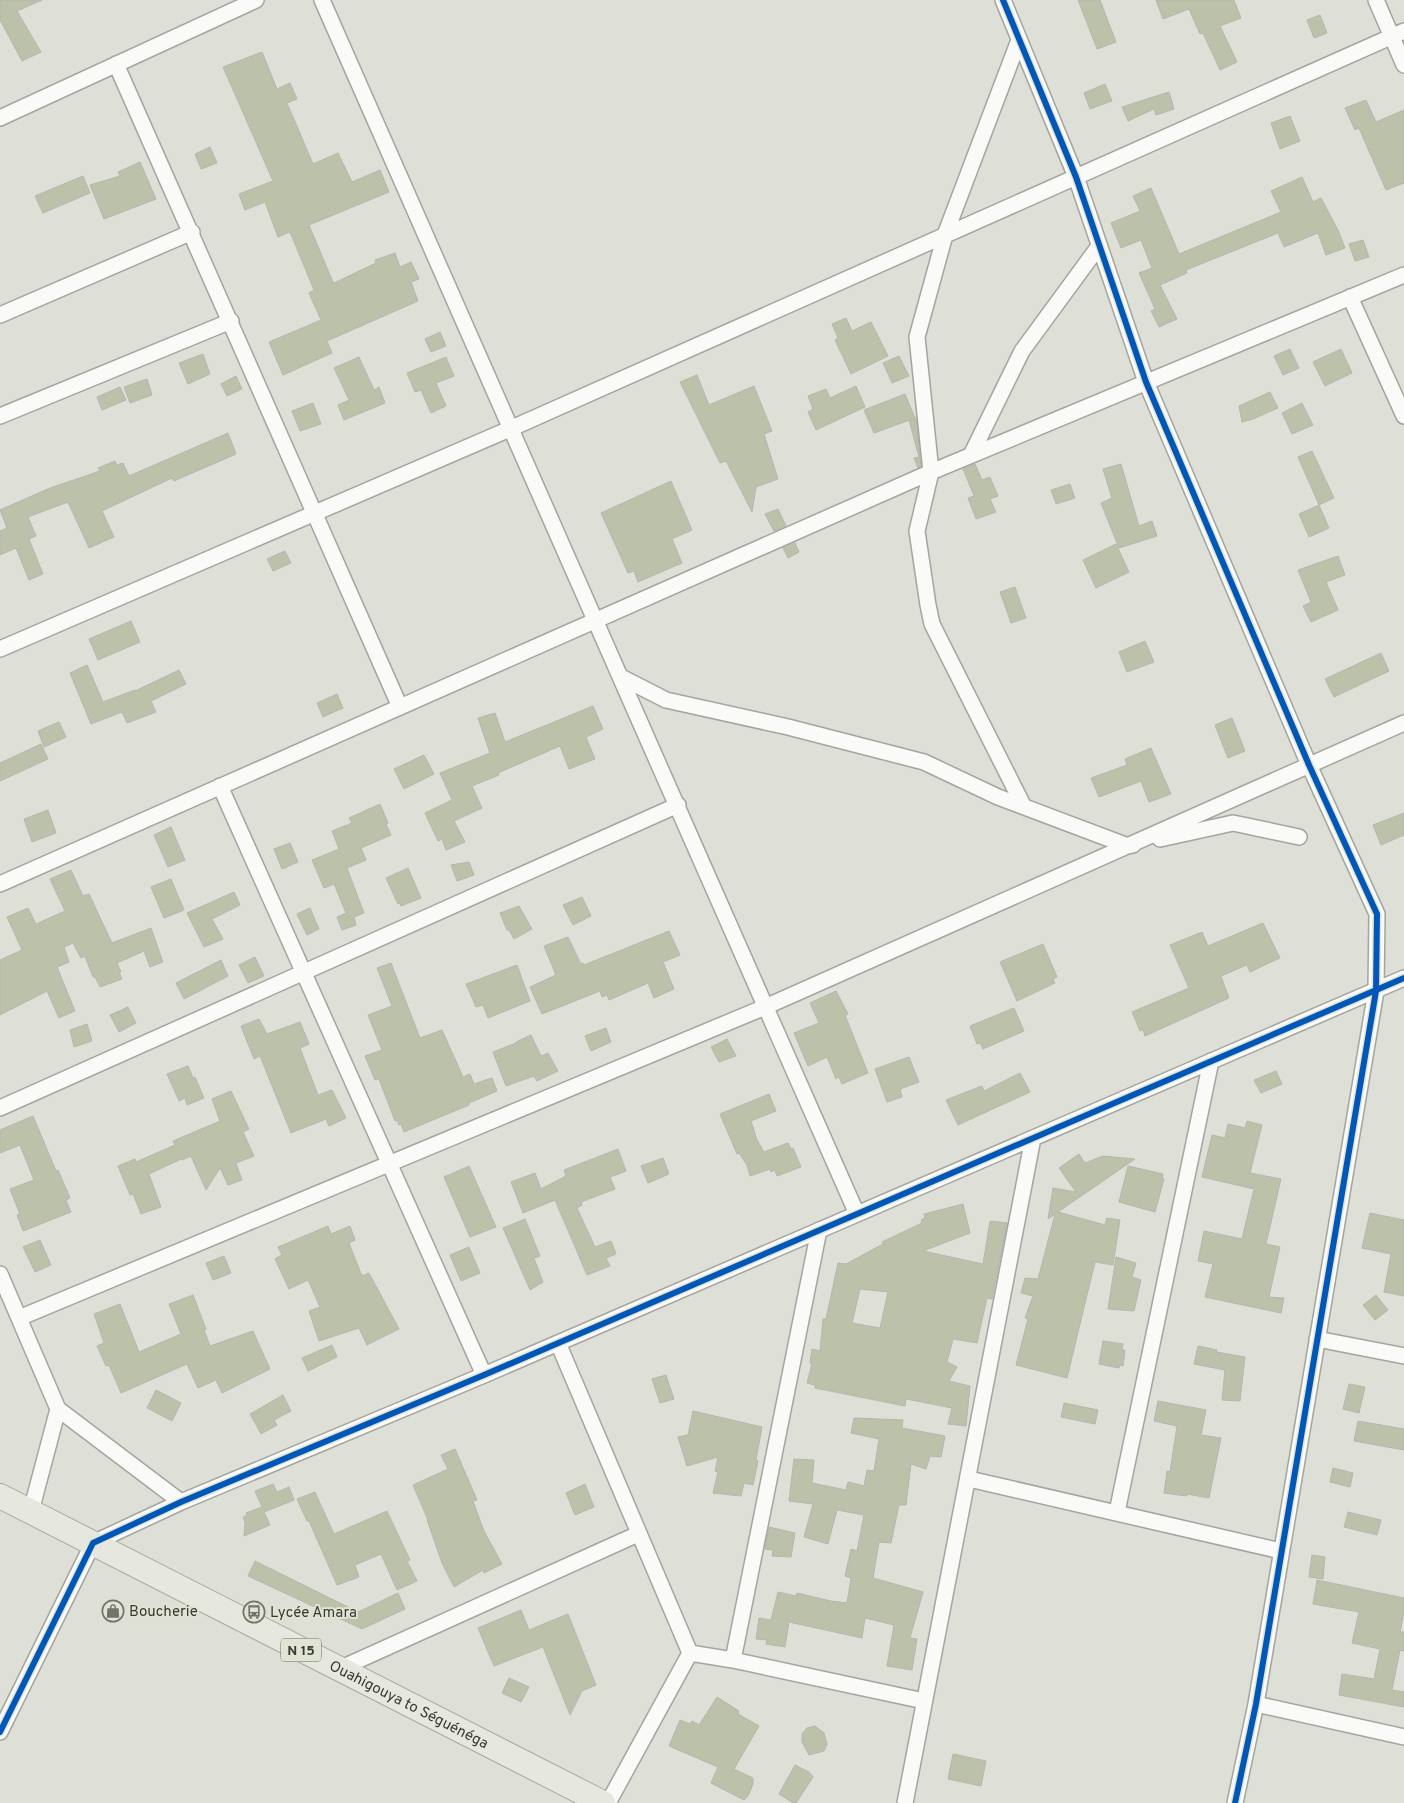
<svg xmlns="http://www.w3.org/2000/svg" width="1404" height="1803" font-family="Overpass,sans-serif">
  <rect width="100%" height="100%" fill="#dee0d7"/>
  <path fill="#bcc1aa" stroke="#b5b7af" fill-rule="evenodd" d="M0,0H42L17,11L41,52L22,61L0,20Z
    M1078,0H1100L1116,42L1097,49Z
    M1156,0H1234L1241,18L1220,26L1237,62L1220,70L1203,33L1200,34L1189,9L1163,19Z
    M1320,15L1327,33L1314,38L1307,20Z
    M262,52L277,89L290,83L297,99L287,103L313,164L338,153L352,182L380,170L389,192L309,225L333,282L334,283L376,263L375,260L395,253L400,267L411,262L419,279L411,282L418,301L327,341L332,353L283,375L269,342L321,320L309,293L314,290L290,232L278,237L265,202L245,210L239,194L273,181L223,67Z
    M1105,84L1112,101L1090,109L1084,93Z
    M1169,92L1174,109L1156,115L1154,109L1128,121L1122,107Z
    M1366,100L1376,122L1404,110V183L1386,190L1359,128L1355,130L1345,108Z
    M1290,116L1300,141L1280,149L1271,123Z
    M210,147L217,163L201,169L195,154Z
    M140,162L156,199L104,219L90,185L120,176L118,172Z
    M83,176L90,193L43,213L35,196Z
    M1302,177L1313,202L1321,198L1338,230L1345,248L1326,255L1318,233L1284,247L1278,233L1186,270L1187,273L1160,285L1177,319L1159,327L1151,311L1155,309L1139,273L1152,268L1141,240L1121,248L1111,223L1140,211L1133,196L1151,188L1179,254L1281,212L1271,191Z
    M1363,240L1369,257L1355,261L1349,244Z
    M846,318L852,331L871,322L888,356L851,374L835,340L838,338L832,324Z
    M440,332L446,346L431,352L425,339Z
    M1290,349L1299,368L1283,375L1274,356Z
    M1341,349L1352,373L1325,386L1313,362Z
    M203,354L210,374L188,384L179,363Z
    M899,356L909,376L892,383L883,363Z
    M359,357L374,390L379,387L385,403L344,420L338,405L349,400L334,368Z
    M446,357L454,376L436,383L446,406L431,413L421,390L415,392L407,373Z
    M697,375L709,405L754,386L772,431L764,434L778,479L756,487L752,512L726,461L720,463L680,382Z
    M236,376L242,389L227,396L221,384Z
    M147,379L152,395L130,403L124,387Z
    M856,386L865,407L816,430L808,412L813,409L808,396L826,389L830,398Z
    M120,387L126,400L102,410L97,397Z
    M1270,392L1278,408L1253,419L1242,422L1239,406Z
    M905,394L915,418L874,433L864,410Z
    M313,403L321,424L300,431L292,411Z
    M1302,403L1313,425L1292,434L1282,413Z
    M916,418L921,466L918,468L914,458L919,457L909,420Z
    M228,433L236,454L174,481L172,478L102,511L114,537L89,548L68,502L28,517L36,536L29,539L43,574L29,580L16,548L0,555V531L7,528L0,510L50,488L100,471L98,468L115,461L117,465L123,463L129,476Z
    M1312,451L1334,498L1319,505L1298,457Z
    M975,464L982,480L990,477L998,496L990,499L996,512L976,519L968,498L974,496L963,469Z
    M1121,464L1139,526L1152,521L1157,536L1119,548L1101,503L1112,498L1103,469Z
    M671,481L692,530L672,539L682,563L638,582L634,571L628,573L601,513Z
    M1070,484L1075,498L1056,504L1051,490Z
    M1319,505L1329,528L1309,537L1299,514Z
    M778,509L786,526L774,531L765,514Z
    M795,543L799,552L788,558L783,548Z
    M1116,544L1129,572L1096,588L1083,560Z
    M285,551L291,563L273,571L267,559Z
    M1338,556L1345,575L1326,582L1338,610L1311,622L1303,606L1311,602L1298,570Z
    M1015,587L1026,618L1011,623L1000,592Z
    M131,621L140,642L98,660L89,639Z
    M1145,641L1154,662L1127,672L1119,652Z
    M1381,653L1389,671L1334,697L1325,679Z
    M87,665L103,702L135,690V691L179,670L186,684L151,701L156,712L127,723L122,712L91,724L70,673Z
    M337,694L343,708L323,717L317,703Z
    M593,706L603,729L586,737L595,759L569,769L560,746L498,773L499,775L472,786L482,808L454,821L465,842L446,850L442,839L438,841L425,813L452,800L440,773L490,753L478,718L495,713L505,742Z
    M1232,718L1245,751L1228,758L1215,725Z
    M59,722L66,737L44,747L38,731Z
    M41,744L48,759L0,781V763Z
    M1151,748L1171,794L1149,802L1141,781L1099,797L1091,778L1127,765L1125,759Z
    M424,755L434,774L404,789L394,769Z
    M380,804L388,823L386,824L391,835L361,848L366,860L347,868L364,913L354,917L356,925L342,930L337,917L346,913L334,884L324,888L312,860L339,849L332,831L352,823L349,818Z
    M48,810L56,833L32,842L24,819Z
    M1404,813V835L1381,845L1373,825Z
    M171,827L185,860L168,867L154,835Z
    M290,843L298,862L282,869L274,849Z
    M469,862L474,875L457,881L451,865Z
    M408,868L421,898L401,906L400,903L398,904L386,878Z
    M71,870L83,896L89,894L112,943L151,928L163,962L150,967L144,951L117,963L121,972H119L122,979L100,987L95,977H93L85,956L81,958L73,943L64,947L69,962L57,967L75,1011L59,1018L47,991L0,1015V960L22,950L7,917L28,908L36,924L65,911L50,879Z
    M171,879L184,910L164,918L151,887Z
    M234,892L240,905L212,919L223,939L204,947L187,913Z
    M582,897L591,916L573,925L563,905Z
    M519,906L532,929L514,939L509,930H507L500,913Z
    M310,908L319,929L307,935L297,914Z
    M1263,923L1280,958L1250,972L1247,965L1221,976L1229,998L1145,1036L1143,1030L1140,1031L1132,1012L1189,988L1170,945L1202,932L1208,946Z
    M669,931L680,955L663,962L674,989L654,998L648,983L609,1000L607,995L602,997L600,991L542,1014L530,987L556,975L544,946L568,937L581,964L583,963L584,965Z
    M1043,944L1057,977L1053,979L1055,983L1017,1001L1000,962Z
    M255,957L264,976L248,983L239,965Z
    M221,960L228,976L184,999L176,983Z
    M391,963L420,1038L442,1030L463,1077L470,1074L474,1084L492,1078L497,1091L469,1103V1105L404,1132L401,1124L399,1125L397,1120L395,1121L379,1079L375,1080L365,1056L382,1050L368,1015L392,1006L377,968Z
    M517,965L530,1001L488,1018L483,1005L476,1007L466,984Z
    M836,991L848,1014L845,1015L868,1073L842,1084L839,1077L836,1079L827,1057L808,1066L794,1033L819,1023L810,1003Z
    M128,1007L136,1023L119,1032L110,1015Z
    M1014,1008L1024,1031L983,1049L980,1043L977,1044L970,1026Z
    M259,1019L267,1034L300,1022L309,1044L300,1048L318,1095L332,1090L346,1118L329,1126L326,1119L291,1133L260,1056L254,1059L241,1026Z
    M87,1024L92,1041L74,1047L70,1030Z
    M606,1028L611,1042L591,1051L585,1036Z
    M531,1035L541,1056L548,1053L558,1071L537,1081L534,1076L506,1086L493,1052L516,1043V1042Z
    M727,1039L736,1056L719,1062L711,1047Z
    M909,1057L919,1082L900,1089L902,1097L887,1102L875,1069Z
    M188,1066L193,1078L195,1077L204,1098L187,1105L185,1098L179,1101L167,1074Z
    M1276,1071L1282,1084L1261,1093L1254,1080Z
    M1020,1073L1030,1092L958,1125L946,1100L982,1086L984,1091Z
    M231,1091L249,1129L243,1132L254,1156L236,1163L242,1180L228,1185L220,1168L206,1190L191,1156L182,1160L181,1159L149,1174L161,1207L141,1214L133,1194L130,1195L118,1166L135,1159L136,1162L175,1145L173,1141L220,1121L212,1099Z
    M769,1094L776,1111L751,1121L757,1140L764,1152L788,1143L791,1149L793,1148L801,1167L777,1176L775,1170L771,1172L770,1169L750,1176L747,1165L739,1153L737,1154L720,1114Z
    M33,1116L56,1171L58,1170L70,1198L66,1200L71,1212L23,1231L17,1215L20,1214L10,1189L34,1180L20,1145L0,1153V1130Z
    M1247,1121L1262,1125L1250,1173L1281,1179L1266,1244L1280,1247L1269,1297L1284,1298L1281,1313L1205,1297L1213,1264L1198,1261L1204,1231L1242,1239L1254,1189L1202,1177L1212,1135L1225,1138L1228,1124L1245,1128Z
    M618,1149L626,1171L610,1177L615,1189L581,1202L582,1205L577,1208L595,1247L611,1241L616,1254L606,1258L610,1266L587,1275L555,1200L523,1213L511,1182L535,1173L541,1189L566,1176L564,1170Z
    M1079,1154L1085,1163L1103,1156L1135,1159L1058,1212L1105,1225L1107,1218L1120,1220L1113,1265L1095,1262L1067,1378L1016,1365L1028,1319L1025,1318L1033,1296L1021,1293L1025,1278L1038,1279L1055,1214L1048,1219L1053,1188L1076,1192L1059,1168Z
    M663,1158L669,1174L648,1183L641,1166Z
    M469,1166L496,1227L470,1237L444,1177Z
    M1128,1166L1163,1174L1162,1179H1164L1155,1212L1119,1202Z
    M963,1204L970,1233L923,1251L983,1264L990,1221L1007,1223L992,1299L987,1298L977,1343L953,1339L947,1362L957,1367L949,1381L970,1386L966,1426L948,1424L952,1408L906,1399L905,1406L815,1388V1385L807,1383L812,1363H810L812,1349L820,1351L823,1319H826L838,1263L846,1264L883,1244L882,1242L922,1223L921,1220L925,1218L924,1214ZM860,1289L888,1292L880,1328L852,1323Z
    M1370,1213L1404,1220V1296L1384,1292L1391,1254L1362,1248Z
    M525,1219L540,1256L534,1258L543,1282L530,1290L503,1228Z
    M328,1226L331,1234L350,1226L355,1240L349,1243L362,1276L369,1273L399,1329L367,1345L359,1328L319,1341L309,1311L320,1307L308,1280L289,1289L275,1259L282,1255L278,1247Z
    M40,1240L51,1265L35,1272L23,1247Z
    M469,1247L480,1273L461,1281L450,1255Z
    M224,1256L231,1273L213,1280L206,1263Z
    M1116,1257L1136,1263L1132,1277L1141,1280L1134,1311L1108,1309Z
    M193,1295L206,1329L204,1330L210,1346L253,1331L270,1369L222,1393L216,1380L198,1388L187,1364L121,1393L109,1365L106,1366L97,1346L104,1343L94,1314L120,1304L139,1352L181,1334L169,1304Z
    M1376,1295L1388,1310L1375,1320L1363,1305Z
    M1103,1341L1123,1344L1122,1350H1125L1123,1366L1120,1365L1119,1368L1099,1364Z
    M332,1345L337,1357L308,1371L302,1358Z
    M1198,1346L1217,1350L1216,1352L1245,1357L1240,1401L1222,1400L1225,1370L1194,1364Z
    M666,1375L674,1399L660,1403L652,1379Z
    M1349,1384L1365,1387L1359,1413L1343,1409Z
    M156,1390L181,1403L172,1421L147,1408Z
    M283,1395L291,1411L274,1420L277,1425L261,1434L250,1414Z
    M1158,1401L1206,1410L1201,1435L1221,1438L1209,1498L1187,1494V1496L1164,1493L1167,1471L1170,1472L1177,1426L1154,1421Z
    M1064,1403L1098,1410L1095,1424L1061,1417Z
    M693,1411L762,1427L756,1460L758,1461L753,1485L744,1483L741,1496L713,1493L718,1472L715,1471L718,1457L687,1466L678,1437L688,1435Z
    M854,1418L903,1420L902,1428L945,1436L941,1457L930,1456L926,1469L911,1464L906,1505H899L891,1543L879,1542L873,1578L923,1592L910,1638L917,1639L912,1670L887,1666L894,1625L865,1618L862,1638L789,1622L785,1647L766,1644L767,1640L756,1639L759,1618L771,1620L778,1592L796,1596L797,1593L831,1601L847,1603L851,1578L845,1576L851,1549L857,1551L864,1515L837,1510L828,1544L804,1537L813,1504L789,1501L794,1459L814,1460L812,1483L846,1490L848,1482L864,1486L867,1470L874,1471L879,1439L851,1433Z
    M1358,1421L1404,1429V1450L1354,1441Z
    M455,1449L477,1500L473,1501L484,1531L502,1564L484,1573L483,1570L454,1587L442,1563L427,1520H428L413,1485L448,1469L441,1455Z
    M1333,1468L1353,1473L1350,1487L1330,1482Z
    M273,1484L277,1492L289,1487L294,1500L264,1512L270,1525L244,1536L245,1522L243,1517L247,1515L246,1513L262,1507L255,1491Z
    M585,1484L594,1507L575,1515L566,1493Z
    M315,1492L334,1534L387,1511L410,1560L407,1561L417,1581L397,1590L381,1554L355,1565L359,1577L337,1585L309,1521H307L297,1499Z
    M1348,1512L1381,1520L1377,1535L1344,1527Z
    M769,1527L795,1533L791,1557L772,1556L773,1550L765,1549Z
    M1312,1555L1325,1557L1323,1579L1309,1577Z
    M255,1561L358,1612L398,1593L405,1609L362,1629L248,1576Z
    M1317,1580L1404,1598V1612L1400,1632H1404V1651L1400,1650L1392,1690L1404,1692V1707L1339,1695L1342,1674L1374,1679L1380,1649L1352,1643L1359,1612L1313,1604Z
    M521,1610L529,1630L568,1614L596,1685L582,1691L570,1715L543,1647L494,1666L478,1628Z
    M509,1678L529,1687L521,1702L502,1693Z
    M717,1697L739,1711L738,1714L759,1726L734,1769L753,1778V1784L748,1796L744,1800L711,1783L718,1767L669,1746L680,1720L690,1724L692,1721L699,1725Z
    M815,1726L824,1733L827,1744L824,1751L809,1755L802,1742V1734L807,1728Z
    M953,1754L986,1761L981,1786L948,1779Z
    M795,1765L809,1772L813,1777L796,1803H793L779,1794Z"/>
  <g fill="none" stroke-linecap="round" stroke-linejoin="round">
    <g stroke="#a3a59e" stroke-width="18">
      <path id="street" d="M322,0C503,403 677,810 857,1214
        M1003,0L1076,177L1146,382L1309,765L1377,914L1376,991L1256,1704L1235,1803
        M1376,0L1404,65
        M1019,40L945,235L917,337L931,472L917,531L928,605L932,624L1024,807
        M116,64L400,707
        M0,118L256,0
        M1350,297L1404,416
        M0,315L192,232
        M0,416L231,321
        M971,455L1022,351L1099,246
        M0,649L512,428L1404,31
        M621,677L666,700L788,727L924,762L998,797L1128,846L1133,845
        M220,786L484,1375
        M1160,839L1233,823L1299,837
        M0,884L931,472L1404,275
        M0,1108L678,805
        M0,1274L58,1409L181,1502
        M19,1318L765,1007L1404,723
        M1317,1339L1404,1356
        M558,1343L690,1653L608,1803
        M969,1479L1281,1551
        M31,1511L58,1409
        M1117,1512L1211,1061
        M690,1653L733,1660L924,1701
        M733,1660L819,1230
        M339,1669L638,1534
        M1256,1704L1404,1737
        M0,1732L93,1543L181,1502L484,1375L1404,978
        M905,1803L1033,1138"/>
    </g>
    <g stroke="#a8aa9c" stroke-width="26">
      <g id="primary">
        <path id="s1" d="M0,1496L603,1803"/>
      </g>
    </g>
    <use href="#street" stroke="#fafaf9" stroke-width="15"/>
    <use href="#primary" stroke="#e6e8e0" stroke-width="24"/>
    <g stroke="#e0e4d3" stroke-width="9">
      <path id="cycleway" d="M1003,0L1076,177L1146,382L1309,765L1377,914L1376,991L1256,1704L1235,1803
        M0,1732L93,1543L181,1502L484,1375L1404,978"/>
    </g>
    <use href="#cycleway" stroke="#0057b8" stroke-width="6"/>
  </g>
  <defs>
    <g id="shop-ring" transform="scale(1.125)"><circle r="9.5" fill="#e0e4d3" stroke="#72736c" stroke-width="1.5"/><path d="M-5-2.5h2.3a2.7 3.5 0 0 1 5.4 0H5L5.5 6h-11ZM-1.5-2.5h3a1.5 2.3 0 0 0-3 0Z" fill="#72736c"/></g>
    <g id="bus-ring" transform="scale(1.125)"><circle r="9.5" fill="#e0e4d3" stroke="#72736c" stroke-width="1.5"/><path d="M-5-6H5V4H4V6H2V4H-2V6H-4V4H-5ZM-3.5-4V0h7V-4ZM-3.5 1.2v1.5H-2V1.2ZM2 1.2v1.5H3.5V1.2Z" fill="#72736c"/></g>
  </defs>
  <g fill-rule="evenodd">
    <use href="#shop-ring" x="113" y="1611"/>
    <use href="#bus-ring" x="254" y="1612"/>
  </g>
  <g text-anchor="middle" stroke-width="4" stroke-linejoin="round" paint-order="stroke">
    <rect fill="#e0e4d3" stroke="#6a6c63" stroke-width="1" x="281" y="1638.5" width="40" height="23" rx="4"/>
    <g font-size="14" font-weight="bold" fill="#383933">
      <text x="301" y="1655">N 15</text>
    </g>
    <g font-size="15" fill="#383933" stroke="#e0e4d3" text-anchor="start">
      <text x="129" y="1616">Boucherie</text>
      <text x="270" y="1617">Lycée Amara</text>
    </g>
    <g font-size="15" fill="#383933" stroke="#e0e4d3">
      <text dy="5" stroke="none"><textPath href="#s1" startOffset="459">Ouahigouya to Séguénéga</textPath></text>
    </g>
  </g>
</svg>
